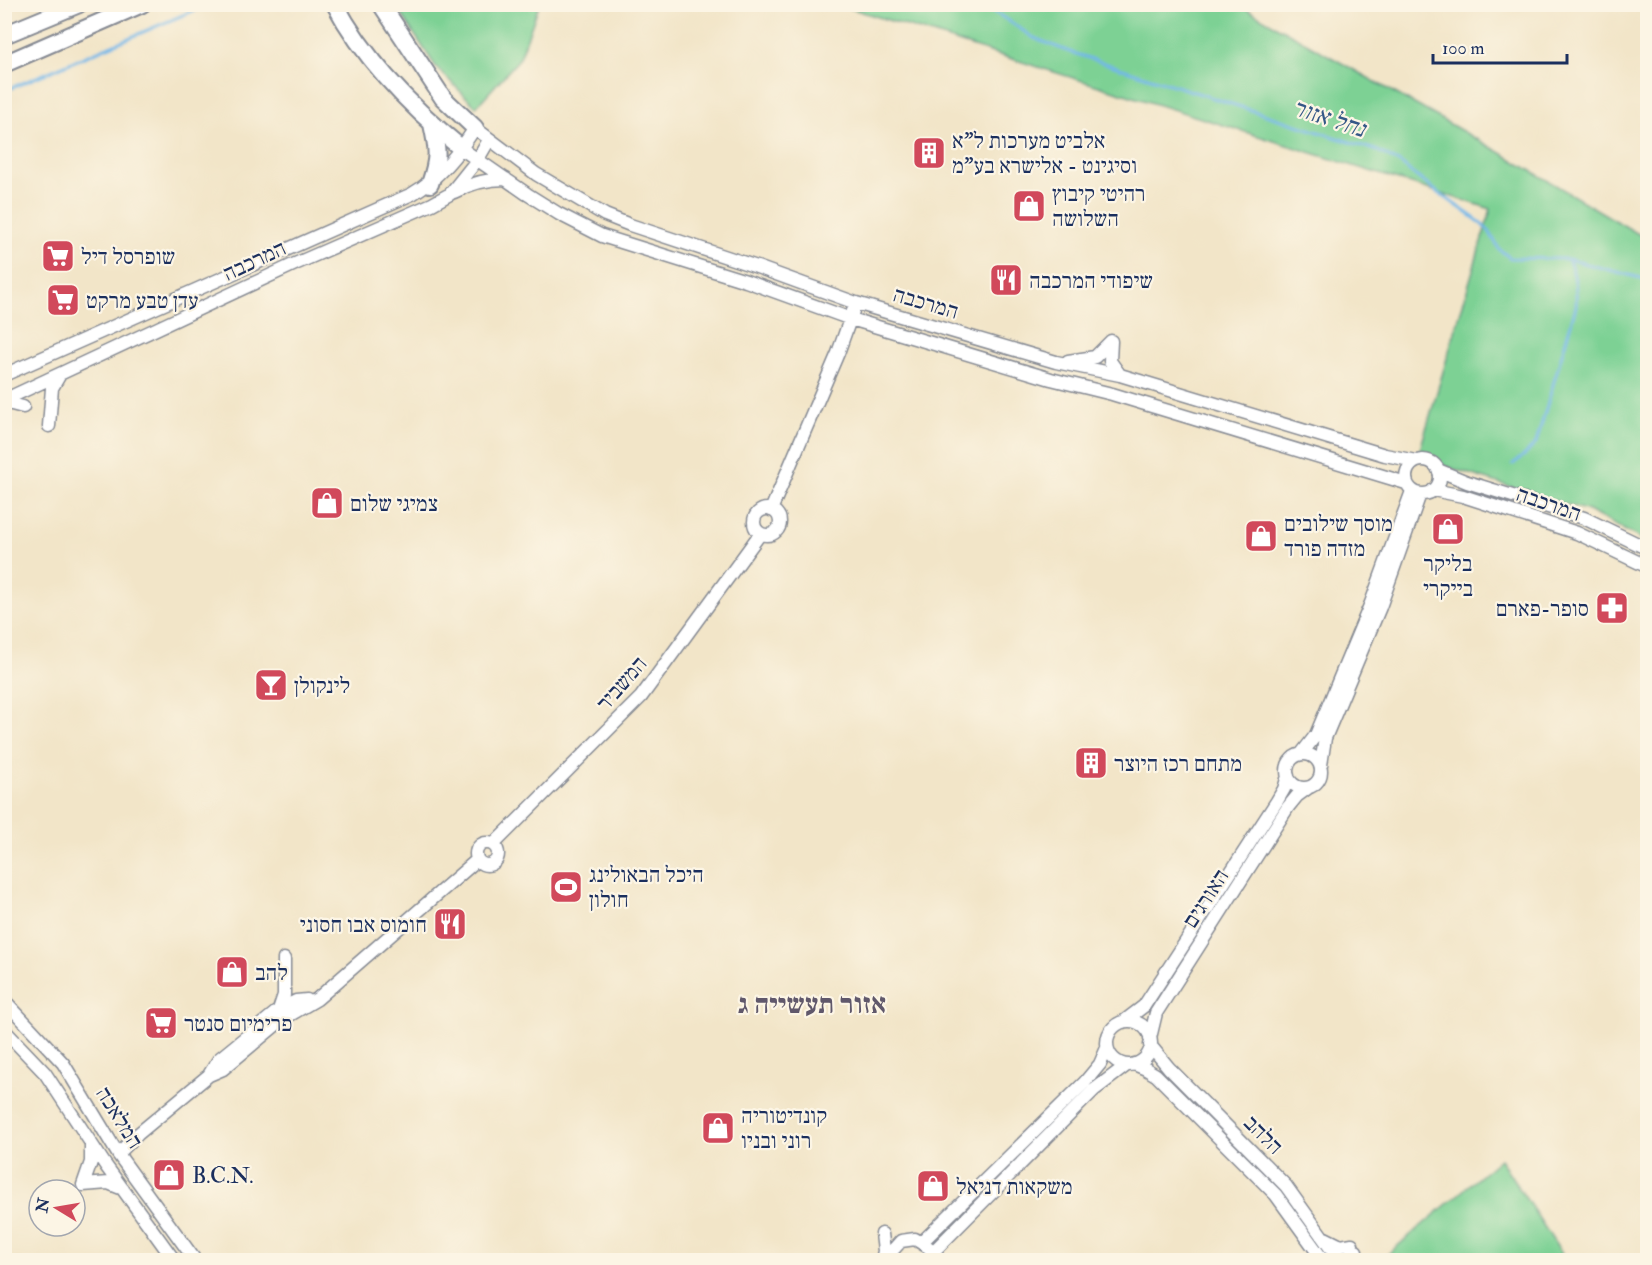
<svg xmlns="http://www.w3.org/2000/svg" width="1652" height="1265" font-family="'IM FELL Double Pica','Frank Ruhl Libre',serif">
  <rect width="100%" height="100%" fill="#fcf5e5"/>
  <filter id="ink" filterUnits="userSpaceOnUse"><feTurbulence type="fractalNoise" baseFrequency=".0167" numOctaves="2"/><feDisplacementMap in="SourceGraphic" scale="12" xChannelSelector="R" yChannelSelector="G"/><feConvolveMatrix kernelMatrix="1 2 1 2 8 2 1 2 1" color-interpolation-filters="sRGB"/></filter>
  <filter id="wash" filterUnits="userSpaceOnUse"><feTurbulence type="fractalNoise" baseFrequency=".008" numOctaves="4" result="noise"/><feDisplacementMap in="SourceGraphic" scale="24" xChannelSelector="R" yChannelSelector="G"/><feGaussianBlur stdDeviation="1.35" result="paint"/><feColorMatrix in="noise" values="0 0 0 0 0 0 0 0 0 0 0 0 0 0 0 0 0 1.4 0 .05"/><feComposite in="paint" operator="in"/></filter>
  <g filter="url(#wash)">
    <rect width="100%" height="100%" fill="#f2e5c8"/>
    <path fill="#7dd194" stroke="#4c8079" stroke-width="1.5" d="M395,5H539L520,58L476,107L436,67Z
      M840,5H1239L1503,154L1647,239V542L1588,511L1444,466L1432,457L1419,453L1491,209Z
      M1500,1159L1566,1260H1381Z"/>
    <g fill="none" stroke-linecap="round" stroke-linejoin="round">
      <path stroke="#72b7e8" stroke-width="3" d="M983,4L1034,38L1067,51L1378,151L1400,163L1422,181L1477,220L1489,231L1499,249L1510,258L1568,259L1648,280
        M4,91L209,4
        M1513,464L1526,454L1536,443L1576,306C1577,289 1576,274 1568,259"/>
    </g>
  </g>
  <g filter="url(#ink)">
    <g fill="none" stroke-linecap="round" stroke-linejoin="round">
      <g stroke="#868a93" stroke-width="15">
        <path id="secondary" d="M462,149L527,194L559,214L602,236L746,281L851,319L1051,379L1112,394L1406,483
          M454,192C471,183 486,179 506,179
          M1111,341L1110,361L1120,375
          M1068,361L1095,357L1111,341
          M4,375L412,194C439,178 458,154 475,128L536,174L605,215L630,225L757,267L856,303L1056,362L1120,375L1385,455L1416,461
          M4,400L295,264L432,204L450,194L478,159L489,140
          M4,402L23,407
          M49,426L52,388L59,376
          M1406 477a17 17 0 1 1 34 0a17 17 0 1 1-34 0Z
          M1438,470L1467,482L1584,518L1648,549
          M1433,490L1463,496L1577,533L1648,567
          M754 522a13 13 0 1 1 26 0a13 13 0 1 1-26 0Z
          M771,510L838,353L853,311
          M1302,753L1316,735L1371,603L1412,491
          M1287 771a17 17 0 1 1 34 0a17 17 0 1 1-34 0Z
          M1321,765L1325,738L1380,607L1420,494
          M476 854a11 11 0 1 1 22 0a11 11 0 1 1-22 0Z
          M494,844L641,697L760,534
          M4,1000L63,1063L118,1154L195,1260
          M279,1010L284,995V959
          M1107 1043a22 22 0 1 1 44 0a22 22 0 1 1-44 0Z
          M1123,1022L1144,1006L1277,801L1284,789L1288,776
          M4,1030L45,1073L106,1166L174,1260
          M1150,1038L1156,1013L1288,807L1297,796L1308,788
          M1150,1045L1169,1068L1286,1186L1339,1260
          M1134,1064L1146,1069L1156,1075L1276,1195L1323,1260
          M209,1075L223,1069L283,1019L317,999L477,860
          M118,1154L138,1134L209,1075L219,1059L279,1010L296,1001L307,1000
          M83,1185L91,1162V1144
          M83,1185L108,1183L123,1189
          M882,1234L884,1251L882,1260
          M1325,1238L1341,1246L1352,1244
          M922,1242L1085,1082L1100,1064L1107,1048
          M931,1254L1094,1090L1127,1065
          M891,1260L892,1251L901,1241L915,1239L928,1247
          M1355,1260L1356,1251"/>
      </g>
      <g stroke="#868a93" stroke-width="20">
        <path id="highway" d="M335,4C365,61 413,109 462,149
          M381,4L443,98L475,128
          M4,35L79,4
          M4,64L142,4
          M430,184C439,157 438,151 432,124"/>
      </g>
      <use href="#secondary" stroke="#fff" stroke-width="12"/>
      <use href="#highway" stroke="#fff" stroke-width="16"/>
    </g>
  </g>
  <defs>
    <g id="building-square" transform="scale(1.725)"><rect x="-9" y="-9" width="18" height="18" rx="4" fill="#d1495b" stroke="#fcf5e5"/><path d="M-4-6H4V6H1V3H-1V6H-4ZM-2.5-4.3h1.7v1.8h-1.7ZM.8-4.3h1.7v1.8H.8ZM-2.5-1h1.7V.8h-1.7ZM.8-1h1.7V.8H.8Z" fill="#fff"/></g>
    <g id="shop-square" transform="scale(1.725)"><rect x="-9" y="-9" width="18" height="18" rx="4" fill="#d1495b" stroke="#fcf5e5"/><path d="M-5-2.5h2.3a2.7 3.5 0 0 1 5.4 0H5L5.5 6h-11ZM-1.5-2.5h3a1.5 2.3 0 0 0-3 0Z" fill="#fff"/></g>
    <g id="supermarket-square" transform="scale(1.725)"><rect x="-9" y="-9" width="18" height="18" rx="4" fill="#d1495b" stroke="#fcf5e5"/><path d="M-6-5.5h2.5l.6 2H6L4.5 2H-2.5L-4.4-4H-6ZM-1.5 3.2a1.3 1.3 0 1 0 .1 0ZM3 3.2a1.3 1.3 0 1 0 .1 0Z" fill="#fff"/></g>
    <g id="restaurant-square" transform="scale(1.725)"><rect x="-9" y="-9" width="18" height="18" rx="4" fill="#d1495b" stroke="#fcf5e5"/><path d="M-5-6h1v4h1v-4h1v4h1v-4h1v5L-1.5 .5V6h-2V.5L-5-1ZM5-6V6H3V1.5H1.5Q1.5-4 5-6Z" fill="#fff"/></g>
    <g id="pharmacy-square" transform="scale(1.725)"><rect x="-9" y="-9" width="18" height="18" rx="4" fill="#d1495b" stroke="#fcf5e5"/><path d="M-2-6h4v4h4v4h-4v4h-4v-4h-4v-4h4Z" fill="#fff"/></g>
    <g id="bar-square" transform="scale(1.725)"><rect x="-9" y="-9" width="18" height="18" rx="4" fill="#d1495b" stroke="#fcf5e5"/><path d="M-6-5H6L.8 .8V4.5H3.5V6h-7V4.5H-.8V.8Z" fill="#fff"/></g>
    <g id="stadium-square" transform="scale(1.725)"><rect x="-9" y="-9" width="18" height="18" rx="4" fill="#d1495b" stroke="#fcf5e5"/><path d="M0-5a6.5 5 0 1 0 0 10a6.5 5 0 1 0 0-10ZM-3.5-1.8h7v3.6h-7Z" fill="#fff"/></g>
  </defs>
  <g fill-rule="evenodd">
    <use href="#building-square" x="929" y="153"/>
    <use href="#shop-square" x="1029" y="206"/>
    <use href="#supermarket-square" x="58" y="256"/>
    <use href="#restaurant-square" x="1006" y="280"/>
    <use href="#supermarket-square" x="63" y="300"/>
    <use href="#shop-square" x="327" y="503"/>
    <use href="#shop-square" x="1448" y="529"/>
    <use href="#shop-square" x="1261" y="536"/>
    <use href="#pharmacy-square" x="1612" y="608"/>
    <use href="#bar-square" x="271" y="685"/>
    <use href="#building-square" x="1091" y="763"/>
    <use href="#stadium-square" x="566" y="887"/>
    <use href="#restaurant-square" x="450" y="924"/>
    <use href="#shop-square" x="232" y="972"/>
    <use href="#supermarket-square" x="161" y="1023"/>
    <use href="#shop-square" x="718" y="1128"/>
    <use href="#shop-square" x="169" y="1175"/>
    <use href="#shop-square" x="933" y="1186"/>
  </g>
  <g text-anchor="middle" stroke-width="4.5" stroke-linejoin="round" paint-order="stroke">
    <g font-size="22" fill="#1b2f5e" stroke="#fcf5e5" text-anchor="start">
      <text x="952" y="148">אלביט מערכות ל"א<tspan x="952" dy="25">וסיגינט - אלישרא בע"מ</tspan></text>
      <text x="1052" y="201">רהיטי קיבוץ<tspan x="1052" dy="25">השלושה</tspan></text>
      <text x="81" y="264">שופרסל דיל</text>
      <text x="1029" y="288">שיפודי המרכבה</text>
      <text x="86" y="308">עדן טבע מרקט</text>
      <text x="350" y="511">צמיגי שלום</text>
      <text x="1284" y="531">מוסך שילובים<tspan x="1284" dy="25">מזדה פורד</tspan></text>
      <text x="1448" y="571" text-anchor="middle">בליקר<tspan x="1448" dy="25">בייקרי</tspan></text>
      <text x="1589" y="616" text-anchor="end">סופר-פארם</text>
      <text x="294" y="693">לינקולן</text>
      <text x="1114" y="771">מתחם רכז היוצר</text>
      <text x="589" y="882">היכל הבאולינג<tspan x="589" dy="25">חולון</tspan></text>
      <text x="427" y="932" text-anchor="end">חומוס אבו חסוני</text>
      <text x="255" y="980">להב</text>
      <text x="184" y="1031">פרימיום סנטר</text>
      <text x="741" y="1123">קונדיטוריה<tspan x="741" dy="25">רוני ובניו</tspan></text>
      <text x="192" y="1183">B.C.N.</text>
      <text x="956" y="1194">משקאות דניאל</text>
    </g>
    <g font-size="22" fill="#1b2f5e" stroke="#fcf5e5">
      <text transform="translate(254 260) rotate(-25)" y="8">המרכבה</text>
      <text transform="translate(926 302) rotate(16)" y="8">המרכבה</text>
      <text transform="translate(1549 503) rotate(19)" y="8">המרכבה</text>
      <text transform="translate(621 683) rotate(-49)" y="8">המשביר</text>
      <text transform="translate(1205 898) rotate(-57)" y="8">האורגים</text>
      <text transform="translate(120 1117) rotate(58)" y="8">המלאכה</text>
      <text transform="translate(1264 1134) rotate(45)" y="8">הלהב</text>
    </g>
    <g font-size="24" font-style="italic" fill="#355887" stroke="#fcf5e5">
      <text transform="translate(1329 118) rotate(18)" y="8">נחל אזור</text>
    </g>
    <g font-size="28" font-weight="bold" fill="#60586b" stroke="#fcf5e5">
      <text x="812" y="1013">אזור תעשייה ג</text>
    </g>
  </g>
  <rect width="1652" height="1265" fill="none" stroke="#fcf5e5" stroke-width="24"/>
  <g transform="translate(57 1208) rotate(281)"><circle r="28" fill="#fcf5e5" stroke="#a2a6af" stroke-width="1.5"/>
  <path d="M0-4.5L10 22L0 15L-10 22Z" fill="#d1495b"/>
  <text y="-9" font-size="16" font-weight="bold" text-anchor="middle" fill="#1b2f5e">N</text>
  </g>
  <path d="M1433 54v9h134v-9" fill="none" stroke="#1b2f5e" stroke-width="3"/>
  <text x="1442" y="54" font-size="18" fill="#1b2f5e" stroke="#fcf5e5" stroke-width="4.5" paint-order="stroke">100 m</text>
</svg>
